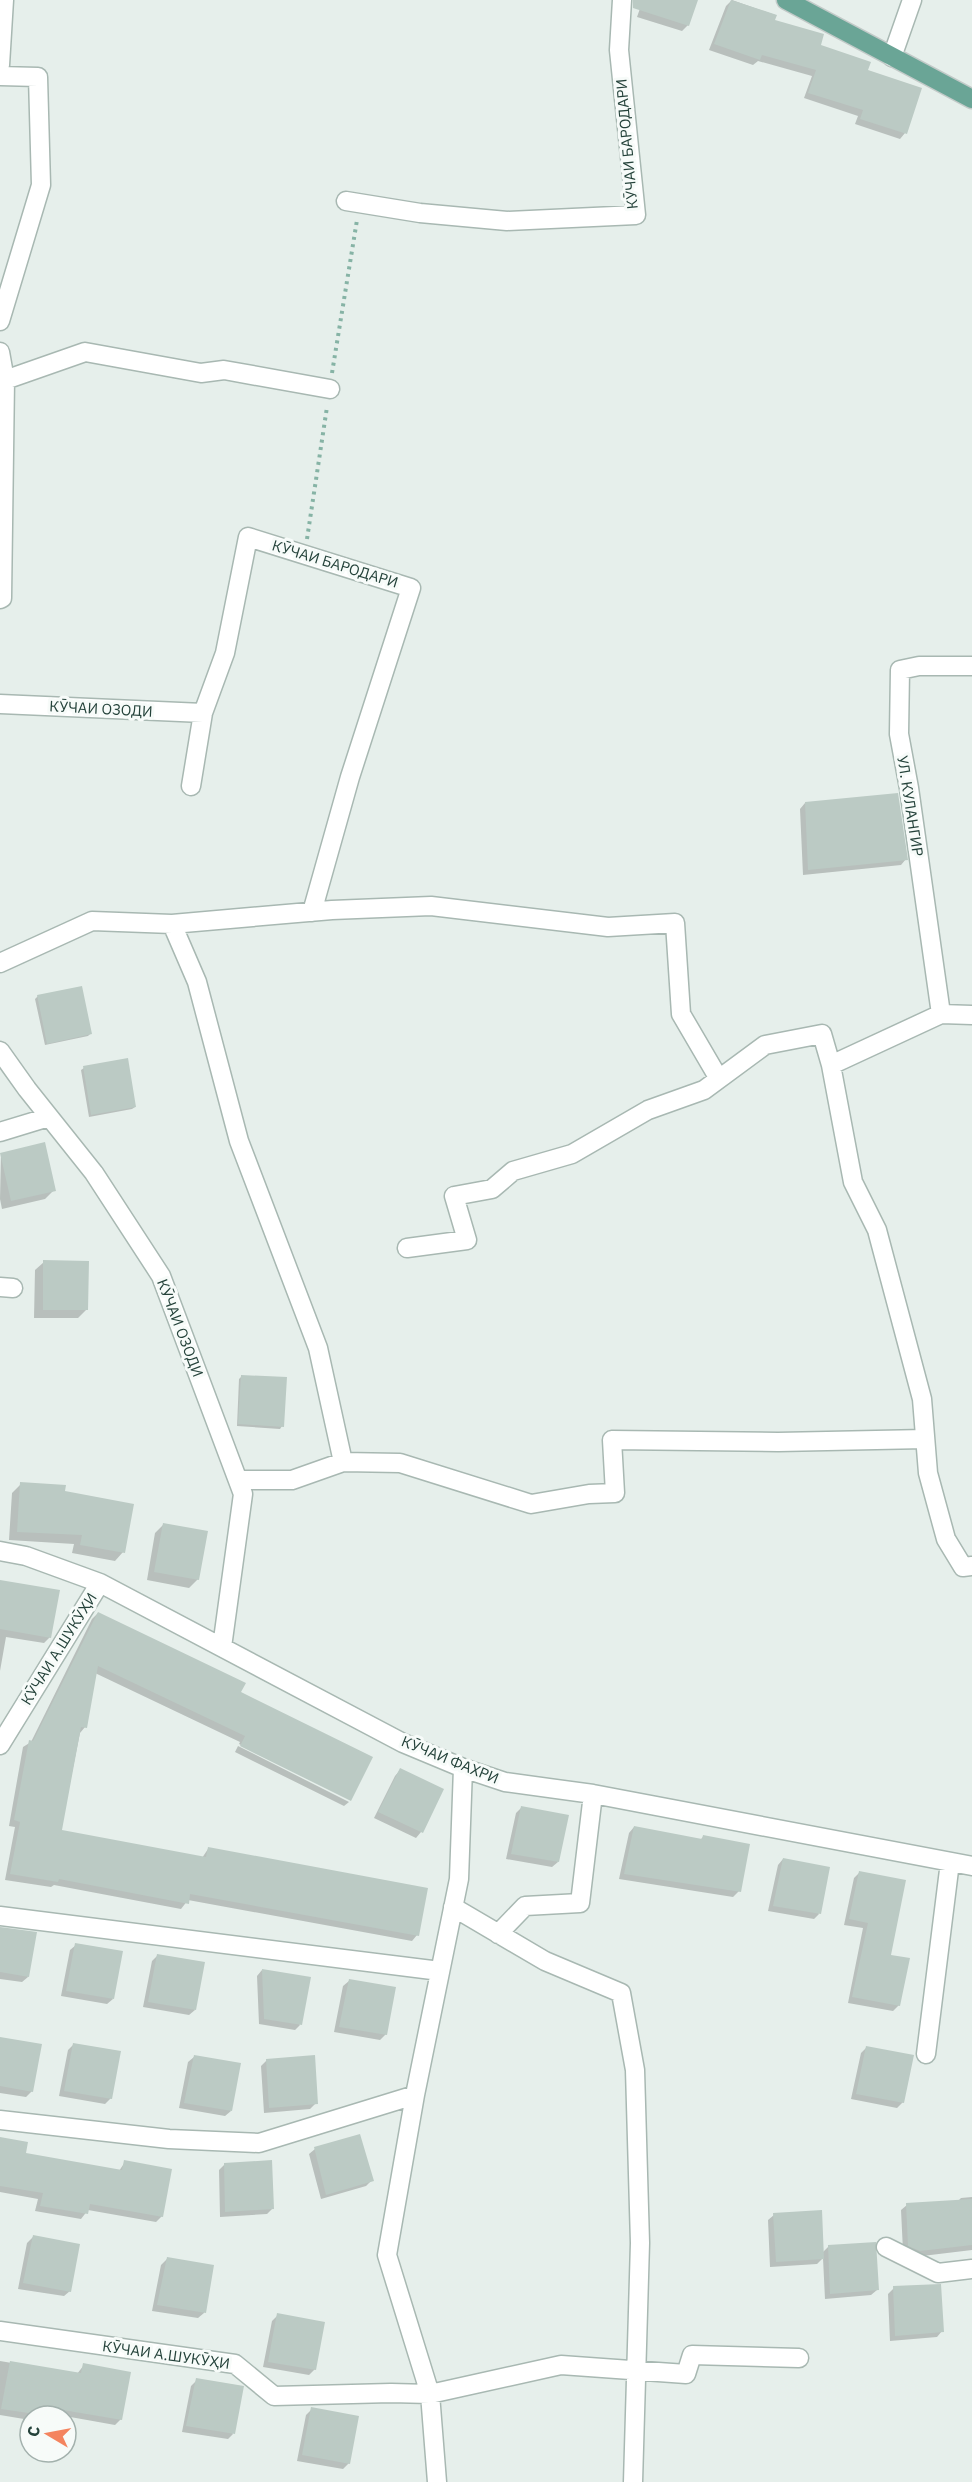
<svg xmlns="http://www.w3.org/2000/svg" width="972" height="2482" font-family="'IBM Plex Sans',sans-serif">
  <rect width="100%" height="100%" fill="#e6efeb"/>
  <path fill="#0003" d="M643,0H696L688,25L682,31L637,17Z
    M732,0L775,15L773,21L866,71L905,133L900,139L855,124L858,116L804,98L812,76L758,61L753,65L709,50L726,6Z
    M805,803L906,859L901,865L803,875L800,809Z
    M38,996L90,1034L88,1036L45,1045L35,999Z
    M84,1068L135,1107L132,1109L89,1117L81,1070Z
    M1,1154L54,1190L45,1199L2,1209L0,1199Z
    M44,1262L87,1309L78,1318H34L35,1270Z
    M242,1376L282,1426L280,1429L237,1426L239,1379Z
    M21,1484L64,1492L123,1552L115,1561L72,1553L74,1544L9,1540L12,1493Z
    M164,1524L198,1579L189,1588L147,1580L155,1533Z
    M0,1581L50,1637L44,1643L6,1637L0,1671Z
    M98,1613L239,1693L350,1799L239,1744L240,1742L95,1673L85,1727L80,1733L60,1832L202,1858L208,1849L417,1935L412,1941L188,1900L181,1909L54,1885L51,1887L5,1880L15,1827L9,1826L23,1747L31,1742L92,1619Z
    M238,1746L349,1802L344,1806L235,1752Z
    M400,1770L442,1790L421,1832L416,1838L374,1818L395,1776Z
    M522,1807L558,1862L552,1867L506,1859L516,1813Z
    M634,1827L700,1840L703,1837L739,1891L733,1897L619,1879L629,1833Z
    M783,1859L819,1914L814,1919L768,1911L778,1865Z
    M859,1873L889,1956L899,2005L893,2011L848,2003L863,1928L844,1925L854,1878Z
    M0,1929L28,1977L22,1982L0,1979Z
    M76,1945L113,1999L107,2004L61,1996L70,1950Z
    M158,1955L195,2010L189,2015L143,2007L152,1961Z
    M262,1970L300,2025L295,2030L259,2024L257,1976Z
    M349,1981L386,2034L380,2040L334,2032L343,1986Z
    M0,2038L32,2091L26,2097L0,2093Z
    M74,2044L111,2098L105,2104L59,2096L68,2050Z
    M867,2047L903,2102L897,2108L851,2099L861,2053Z
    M194,2057L231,2111L225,2116L179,2108L188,2062Z
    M267,2060L316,2103L310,2109L264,2113L261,2066Z
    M0,2138L24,2155L119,2171L125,2162L162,2216L156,2222L88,2210L81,2219L35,2211L38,2199L0,2192Z
    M315,2149L372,2180L366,2186L321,2199L309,2154Z
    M225,2164L273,2208L267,2214L220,2217L219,2170Z
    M972,2197V2250L914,2257L903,2251L901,2210L907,2205L958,2201L961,2198Z
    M774,2215L823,2252L829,2246L877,2290L871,2295L825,2299L823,2258L817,2264L770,2267L768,2220Z
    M33,2237L70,2291L64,2296L18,2289L27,2243Z
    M167,2259L213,2267L204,2313L198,2318L152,2311L161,2265Z
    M894,2288L942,2331L937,2337L890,2341L888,2294Z
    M278,2315L315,2369L309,2375L263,2367L272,2321Z
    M0,2361L77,2374L84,2365L121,2419L115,2425L48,2413V2416H30V2420L0,2415Z
    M197,2380L233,2434L228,2439L182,2432L191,2386Z
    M312,2409L349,2463L343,2469L297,2461L306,2415Z"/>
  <path fill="#bbcac4" d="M633,0H698L689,26L633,8Z
    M731,0L777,15L775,20L824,34L821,45L871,62L868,70L922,88L907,134L860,119L863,110L808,93L816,70L762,55L760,60L714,44Z
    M898,793L908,860L808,870L805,802Z
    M82,986L92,1034L47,1044L37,995Z
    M128,1058L136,1107L91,1115L83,1066Z
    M45,1142L56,1191L11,1201L0,1153Z
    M43,1260L89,1261L88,1310H43Z
    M241,1375L287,1377L284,1427L238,1424Z
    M20,1482L66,1485L65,1491L134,1504L125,1553L80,1545L82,1535L17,1532Z
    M163,1523L208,1531L199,1580L154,1572Z
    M0,1580L60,1590L51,1638L0,1629Z
    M98,1612L246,1683L241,1692L373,1757L351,1801L240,1746L245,1736L98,1666L87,1728L81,1727L62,1830L206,1857L208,1847L428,1888L419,1936L190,1894L189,1904L59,1879L58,1882L10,1874L20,1822L14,1820L29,1740L33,1741Z
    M400,1768L444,1789L423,1833L378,1812Z
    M521,1806L569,1815L559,1862L511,1854Z
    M634,1826L702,1839L703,1835L750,1844L741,1892L624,1874Z
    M783,1858L830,1867L821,1914L773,1906Z
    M859,1871L906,1880L891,1955L910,1958L900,2006L852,1997L868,1923L849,1919Z
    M0,1927L37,1932L29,1977L0,1972Z
    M75,1943L123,1951L114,1999L66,1991Z
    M157,1954L205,1962L196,2010L148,2002Z
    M262,1969L311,1977L302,2025L264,2019Z
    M349,1979L396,1987L387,2035L339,2027Z
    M0,2037L42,2044L33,2092L0,2086Z
    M73,2043L121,2051L112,2099L64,2091Z
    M866,2046L914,2055L904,2103L856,2094Z
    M194,2055L241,2063L232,2111L184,2103Z
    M315,2055L318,2104L269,2108L266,2059Z
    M360,2134L374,2181L326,2195L314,2147Z
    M0,2137L28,2142L26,2153L122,2170L124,2160L172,2169L163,2217L90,2204L88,2214L40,2206L43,2193L0,2186Z
    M272,2160L274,2209L225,2212L224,2163Z
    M972,2199V2245L920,2251L908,2246L906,2203Z
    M822,2210L824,2259L776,2262L773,2213Z
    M33,2235L80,2244L71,2292L23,2283Z
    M876,2242L879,2290L830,2294L828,2245Z
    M167,2257L214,2265L206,2313L157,2305Z
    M941,2284L944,2332L895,2336L893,2286Z
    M277,2313L325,2322L316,2370L268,2362Z
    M10,2361L81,2373L83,2363L131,2372L122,2420L51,2408L49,2416L1,2409Z
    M196,2378L244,2386L235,2434L186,2426Z
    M311,2407L359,2416L350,2464L302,2455Z"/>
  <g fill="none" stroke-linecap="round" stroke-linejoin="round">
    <g stroke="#a8b8b2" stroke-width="21">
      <path id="minor" d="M892,57L912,0
        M0,65L4,0
        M0,76L38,77L41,185L0,321
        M346,201L420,213L507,221L636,215L619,50L622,0
        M0,352L5,380L85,352L201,373L224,370L330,389
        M0,599L2,598L5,380
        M0,704L203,713
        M191,786L203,713L225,653L248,537L411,588L350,777L312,912
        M172,924L197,982L239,1141L318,1348L343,1462
        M0,963L92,921L172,924L332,910L431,906L608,927L675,923L681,1014L719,1079
        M941,1014L909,788L899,734L900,670L919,666H972
        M972,1015L941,1014L831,1065L853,1182L877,1230L922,1399L928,1473L946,1539L963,1567L972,1566
        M0,1051L27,1089L94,1173L161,1276L243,1494L222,1647
        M0,1132L49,1117
        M407,1248L467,1240L454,1196L492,1189L513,1171L572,1154L648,1110L704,1090L765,1045L822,1034L831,1065
        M0,1287L13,1288
        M238,1480H292L343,1462L400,1463L531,1504L589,1494L615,1493L612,1440L778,1442L925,1439
        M0,1551L26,1556L100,1583L403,1743L463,1768L505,1782L593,1794L972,1866
        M0,1745L100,1583
        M453,1907L545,1961L621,1993L635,2070L640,2243L633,2482
        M0,1916L440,1971
        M498,1934L525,1906L580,1903L593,1794
        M926,2054L950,1862
        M0,2120L169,2139L259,2143L415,2095
        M886,2247L938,2273L972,2269
        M0,2331L235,2364L274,2396L391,2393L430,2394L561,2365L686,2374L692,2355L799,2358
        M437,2482L430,2394L387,2255L415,2095L459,1879L463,1768"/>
    </g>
    <g stroke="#c2cac8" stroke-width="21">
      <path id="major" d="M786,0L972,99"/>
    </g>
    <path stroke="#86b3a5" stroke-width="4" stroke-dasharray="3 4.5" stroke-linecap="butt" d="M332,373L357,220
      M307,539L327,407"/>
    <use href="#minor" stroke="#fff" stroke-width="18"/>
    <use href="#major" stroke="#6aa596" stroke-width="18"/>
  </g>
  <g text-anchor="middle" stroke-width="6" stroke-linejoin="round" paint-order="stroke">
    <g font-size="15" fill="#24423a" stroke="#f7fbf9">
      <text transform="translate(627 144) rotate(-95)" y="5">КӮЧАИ БАРОДАРИ</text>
      <text transform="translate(335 564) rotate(17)" y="5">КӮЧАИ БАРОДАРИ</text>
      <text transform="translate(101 709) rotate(3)" y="5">КӮЧАИ ОЗОДИ</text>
      <text transform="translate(910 806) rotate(81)" y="5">УЛ. КУЛАНГИР</text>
      <text transform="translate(180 1328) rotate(69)" y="5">КӮЧАИ ОЗОДИ</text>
      <text transform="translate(59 1649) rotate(-58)" y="5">КӮЧАИ А.ШУКӮҲИ</text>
      <text transform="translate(450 1760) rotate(22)" y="5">КӮЧАИ ФАХРИ</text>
      <text transform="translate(166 2355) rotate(8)" y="5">КӮЧАИ А.ШУКӮҲИ</text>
    </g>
  </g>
  <g transform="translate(48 2434) rotate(280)"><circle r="28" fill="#f7fbf9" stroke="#a3b1ad" stroke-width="1.5"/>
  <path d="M0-4.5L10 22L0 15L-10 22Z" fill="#f4845f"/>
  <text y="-9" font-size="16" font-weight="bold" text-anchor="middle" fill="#24423a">С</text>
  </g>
</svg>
